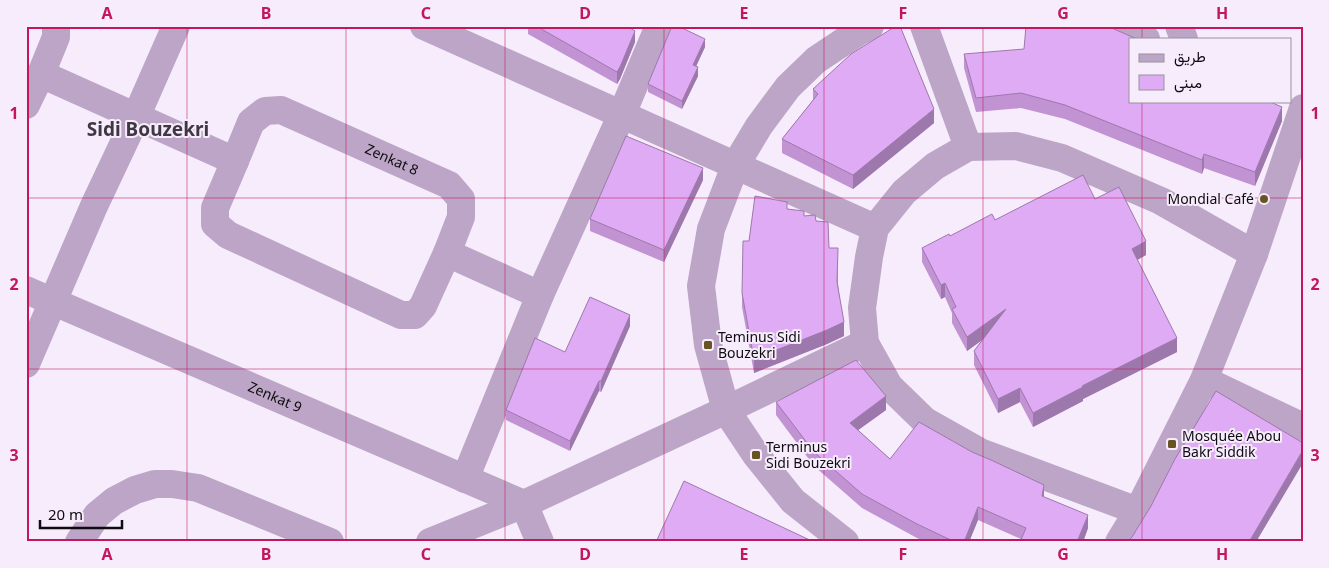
<svg xmlns="http://www.w3.org/2000/svg" width="1329" height="568" font-family="'Noto Sans',Vazirmatn,sans-serif">
  <rect width="100%" height="100%" fill="#f6ecfb"/>
  <g fill="none" stroke-linecap="round" stroke-linejoin="round">
    <g stroke="#bca5c6" stroke-width="28">
      <path d="M424,26L875,228"/>
      <path d="M924,26L968,147"/>
      <path d="M1117,26L1146,39"/>
      <path d="M1179,26L1184,39"/>
      <path id="s1" d="M41,74L235,161L251,122L265,111L281,110L449,185L461,199V217L447,253"/>
      <path d="M26,105L41,74L56,37V26"/>
      <path d="M235,161L215,208V224L228,235L401,315H415L423,306L447,253L540,295L622,114L659,26"/>
      <path id="s2" d="M26,290L524,504L540,542"/>
      <path d="M26,364L94,206L136,117L176,26"/>
      <path d="M1204,380L1303,427"/>
      <path d="M465,479L540,295"/>
      <path d="M1138,511L980,452L925,421L889,386L865,343L862,308L869,257L875,228L904,192L935,166L968,147L1016,146L1062,158L1161,201L1254,254"/>
      <path d="M79,542L97,515L114,501L135,490L155,484H172L198,488L330,542"/>
      <path d="M430,542L524,504L726,410L865,343"/>
      <path d="M845,542L793,501L756,455L726,410L708,345L701,286L711,229L735,166L759,126L788,87L816,60L858,32L870,26"/>
      <path d="M1119,542L1138,511L1204,380L1254,254L1303,108"/>
    </g>
  </g>
  <path fill="#c193d3" d="M528,26H627L635,42L620,79L617,84L528,34Z
    M705,47L696,66L698,76L682,109L648,92V84Z
    M964,54L1282,121L1255,186L1204,168L1202,174L1065,119L1021,108L976,112L964,68Z
    M813,89L934,123L853,189L782,153V139L813,100Z
    M703,180L664,262L590,231V219Z
    M1095,199L1146,255L1137,260L1177,352L1083,399V401L1033,427L1020,402L998,413L974,365V351L982,340L967,351L952,323V313L945,297L941,299L922,262V248L950,236L995,220Z
    M787,209L816,221L829,248L838,262V284L844,336L827,344L754,373L742,307V293L749,241Z
    M630,326L601,392L599,391L570,451L506,420V410L565,352Z
    M776,402L886,410L858,430L890,459L1044,497L1088,528L1083,542H1020L1021,539L978,520L969,542H926L917,538L862,508L814,466L776,415Z"/>
  <path fill="#9d78ac" d="M635,31V42L620,79L617,84V72Z
    M705,39V47L693,73V65Z
    M698,67V76L682,109V101Z
    M1282,107V121L1255,186V172Z
    M934,109V123L853,189V175Z
    M1204,154V168L1202,174V160Z
    M703,168V180L664,262V250Z
    M1146,241V255L1132,263V249Z
    M945,283V297L941,299V285Z
    M1006,309V323L967,351V337Z
    M630,315V326L601,392V381Z
    M844,322V336L827,344L754,373V359Z
    M1177,338V352L1083,399V401L1033,427V413L1082,386Z
    M599,381V391L570,451V441Z
    M1020,388V402L998,413V399Z
    M886,396V410L850,436V423Z
    M1303,450V463L1256,542H1249Z
    M1044,485V498L1042,496Z
    M978,507V520L969,542H964Z
    M1088,515V528L1083,542H1077Z"/>
  <path fill="#e0abf5" stroke="#9d78ac" d="M536,26H627L635,31L620,67L617,72Z
    M672,26H678L705,39L693,65L698,67L682,101L648,84Z
    M896,26H900L934,109L853,175L782,139L818,94L813,89L851,54Z
    M1026,26H1107L1137,39H1130V101H1268L1282,107L1255,172L1204,154L1202,160L1065,105L1021,93L976,98L964,54L1024,49Z
    M626,136L703,168L664,250L590,219Z
    M1083,175L1095,199L1119,187L1146,241L1132,249L1177,338L1082,386L1083,387L1033,413L1020,388L998,399L974,351L1006,309L967,337L952,309L956,307L945,283L941,285L922,248L949,234L950,236L992,214L995,220Z
    M755,196L787,202V209L804,211V216L815,215L816,221L828,222L829,248H838L837,282L844,322L827,330L754,359L742,293L743,241H749Z
    M590,297L630,315L601,381H599L570,441L506,410L535,338L565,352Z
    M856,360L886,396L850,423L890,459L919,422L972,452L991,460L1044,485L1042,496L1088,515L1077,542H1020L1026,528L978,507L964,542H955L917,524L862,494L814,452L776,402Z
    M1216,391L1303,443V450L1249,542H1127L1132,537L1151,506L1175,459Z
    M684,481L814,542H656Z"/>
  <path fill="none" stroke="#c2185b" stroke-width="1" stroke-opacity="0.55" d="M187,26V542M346,26V542M505,26V542M664,26V542M824,26V542M983,26V542M1142,26V39M1142,101V542M26,198H1303M26,369H1303"/>
  <g fill="#652" stroke="#f6ecfb" stroke-width="2">
    <circle cx="1264" cy="199" r="5"/>
    <rect x="703" y="340" width="10" height="10" rx="2.5"/>
    <rect x="1167" y="439" width="10" height="10" rx="2.5"/>
    <rect x="751" y="450" width="10" height="10" rx="2.5"/>
  </g>
  <g text-anchor="middle" stroke-width="4" stroke-linejoin="round" paint-order="stroke">
    <g font-size="14" fill="#0f0c11" stroke="#f6ecfb">
      <text dy="5" stroke="none"><textPath href="#s1" startOffset="410">Zenkat 8</textPath></text>
      <text dy="5" stroke="none"><textPath href="#s2" startOffset="271">Zenkat 9</textPath></text>
    </g>
    <g font-size="14" fill="#0f0c11" stroke="#f6ecfb" text-anchor="start">
      <text x="1254" y="204" text-anchor="end">Mondial Café</text>
      <text x="718" y="342">Teminus Sidi<tspan x="718" dy="16">Bouzekri</tspan></text>
      <text x="1182" y="441">Mosquée Abou<tspan x="1182" dy="16">Bakr Siddik</tspan></text>
      <text x="766" y="452">Terminus<tspan x="766" dy="16">Sidi Bouzekri</tspan></text>
    </g>
    <g font-size="19" font-weight="bold" fill="#3f3843" stroke="#f6ecfb">
      <text x="148" y="136">Sidi Bouzekri</text>
    </g>
  </g>
  <rect width="1329" height="568" fill="none" stroke="#f6ecfb" stroke-width="55"/>
  <rect x="1129" y="38" width="162" height="65" fill="#f6ecfb" stroke="#9a929d"/>
  <rect x="1139" y="54" width="25" height="8" fill="#bca5c6" stroke="#9a929d"/>
  <text x="1174" y="62" font-size="15" fill="#0f0c11">طريق</text>
  <rect x="1139" y="75" width="25" height="15" fill="#e0abf5" stroke="#9a929d"/>
  <text x="1174" y="88" font-size="15" fill="#0f0c11">مبنى</text>
  <path d="M40 520v8h82v-8" fill="none" stroke="#0f0c11" stroke-width="2.5"/>
  <text x="48" y="520" font-size="15" fill="#0f0c11" stroke="#f6ecfb" stroke-width="4" paint-order="stroke">20 m</text>
  <rect x="28" y="28" width="1274" height="512" fill="none" stroke="#c2185b" stroke-width="2"/>
  <g font-size="16" text-anchor="middle" font-weight="bold" fill="#c2185b">
    <text x="107" y="19">A</text>
    <text x="266" y="19">B</text>
    <text x="426" y="19">C</text>
    <text x="585" y="19">D</text>
    <text x="744" y="19">E</text>
    <text x="903" y="19">F</text>
    <text x="1063" y="19">G</text>
    <text x="1222" y="19">H</text>
    <text x="14" y="119">1</text>
    <text x="1315" y="119">1</text>
    <text x="14" y="290">2</text>
    <text x="1315" y="290">2</text>
    <text x="14" y="461">3</text>
    <text x="1315" y="461">3</text>
    <text x="107" y="560">A</text>
    <text x="266" y="560">B</text>
    <text x="426" y="560">C</text>
    <text x="585" y="560">D</text>
    <text x="744" y="560">E</text>
    <text x="903" y="560">F</text>
    <text x="1063" y="560">G</text>
    <text x="1222" y="560">H</text>
  </g>
</svg>
